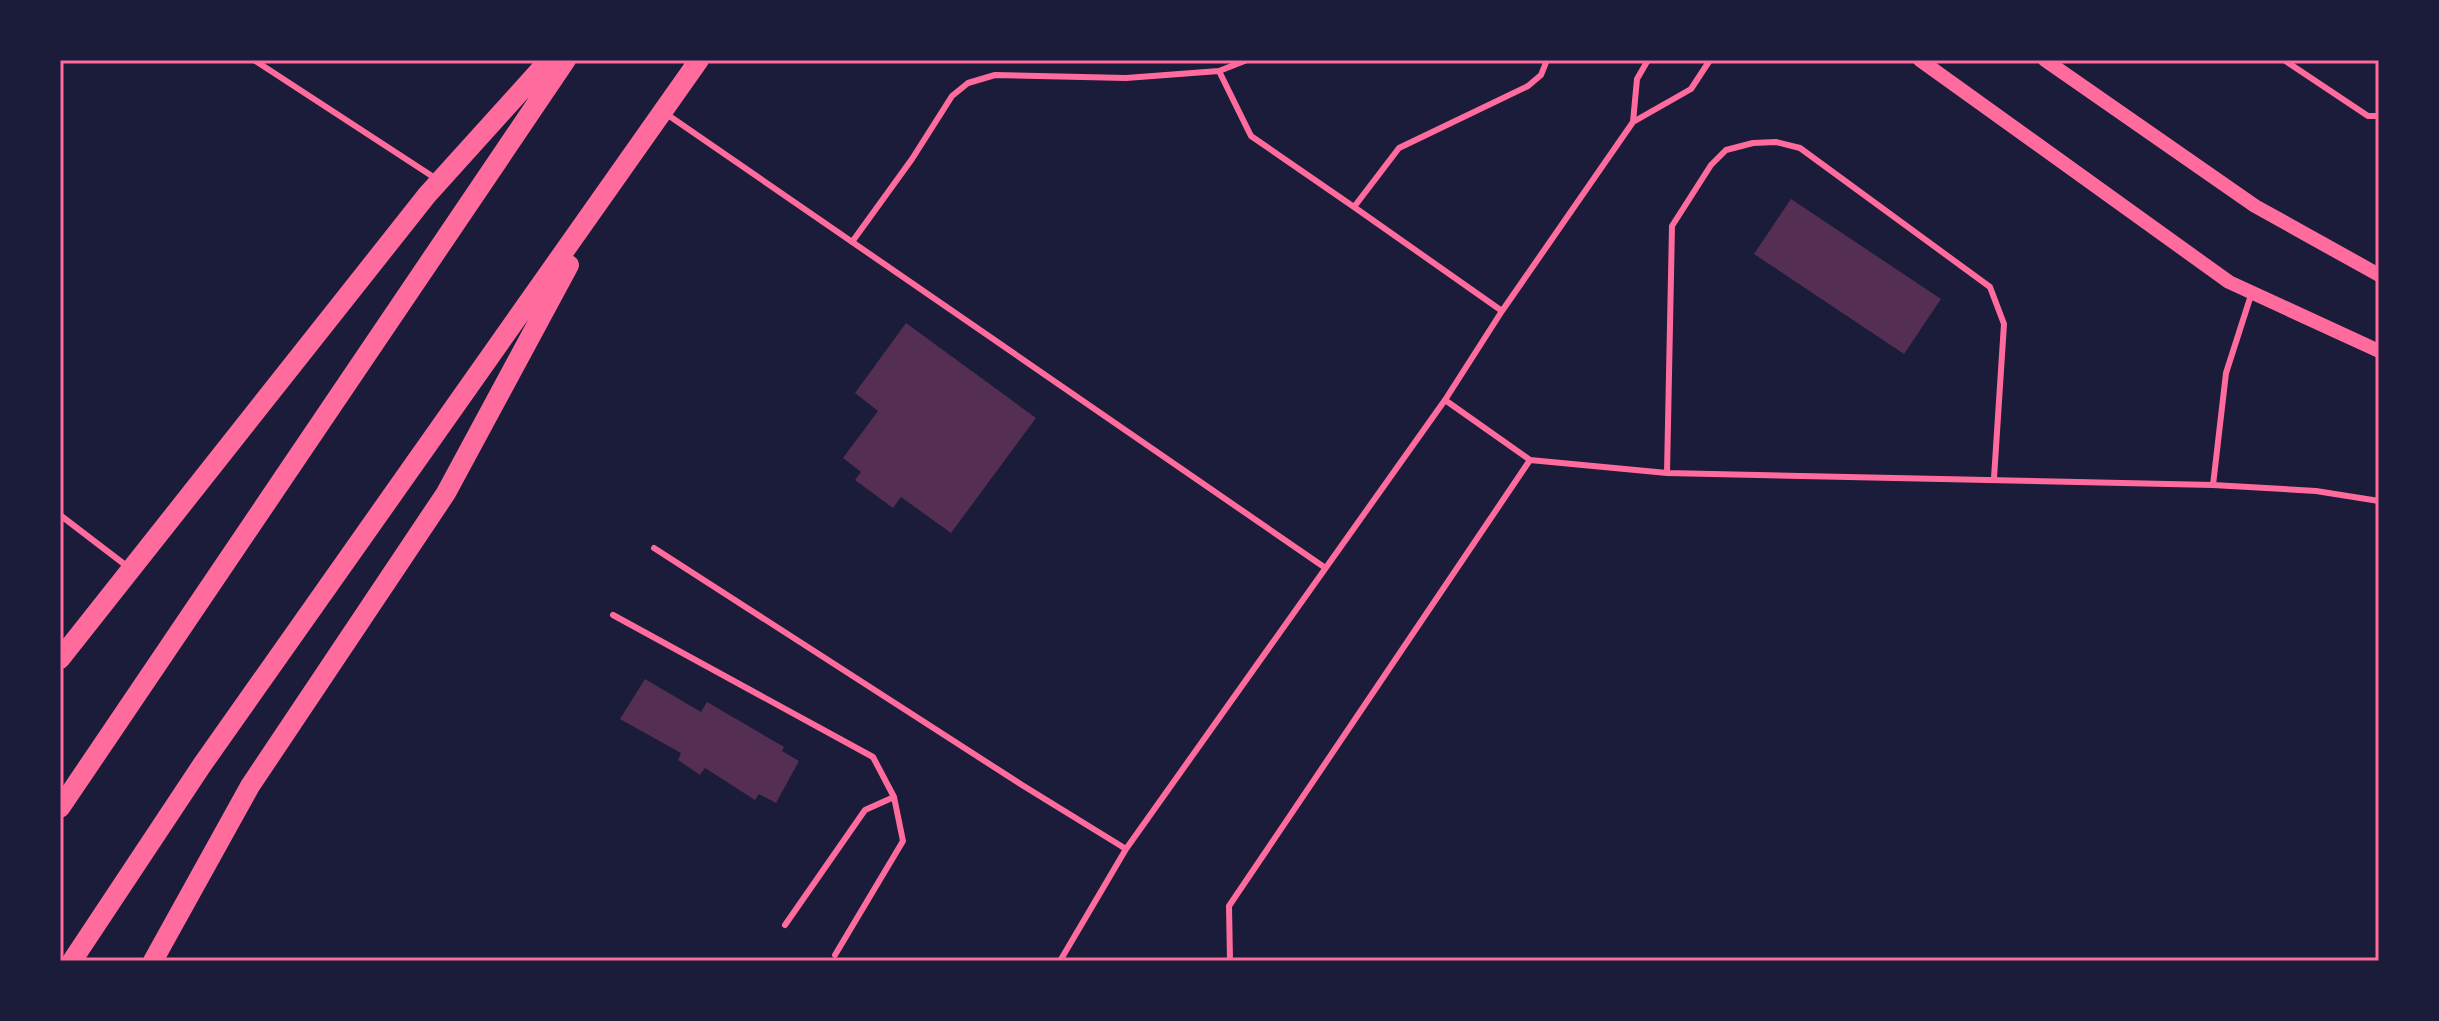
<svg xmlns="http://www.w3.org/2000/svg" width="2439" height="1021" font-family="Cabin,sans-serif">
  <rect width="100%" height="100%" fill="#1b1b3a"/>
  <path fill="#542f53" d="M1791,199L1941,299L1904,354L1754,254Z
    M906,323L1036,418L951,533L901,497L893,508L855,480L861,472L843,458L878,411L855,393Z
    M645,679L701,712L707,702L784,747L782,751L799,761L776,803L759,794L755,800L705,768L700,775L678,760L681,753L620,719Z"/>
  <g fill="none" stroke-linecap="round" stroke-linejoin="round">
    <path stroke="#ff6b9d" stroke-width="6" d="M254,60L435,178
      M2284,60L2368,116H2379
      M1219,71L1251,136L1354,207
      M665,113L1324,567
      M1633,122L1637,79L1648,60
      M852,242L912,159L952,96L968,83L995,75L1126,78L1219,71L1247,60
      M1502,311L1354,207L1399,148L1528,86L1541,75L1547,60
      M1445,400L1530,460L1667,473L2213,485L2316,491L2379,501
      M1667,473L1672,226L1711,165L1726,150L1753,143L1776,142L1800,148L1990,287L2004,324L1994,478
      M2213,485L2226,373L2252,292
      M60,515L128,567
      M654,548L1022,785L1126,849
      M613,615L873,757L894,797L903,841L835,955
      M785,925L865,810L894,797
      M1060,961L1126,849L1445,400L1502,311L1633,122L1691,89L1710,60
      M1230,961L1229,906L1530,460"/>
    <path stroke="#ff6b9d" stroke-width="14" d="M1920,60L2229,282L2379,351
      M2045,60L2255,206L2379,275"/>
    <path stroke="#ff6b9d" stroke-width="20" d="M60,659L427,195L549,60
      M60,808L566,60
      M72,961L202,765L699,60
      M153,961L250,786L446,493L569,265"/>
  </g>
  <rect width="2439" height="1021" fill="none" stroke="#1b1b3a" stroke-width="124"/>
  <rect x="62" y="62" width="2315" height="897" fill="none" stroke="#ff6b9d" stroke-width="3"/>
</svg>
